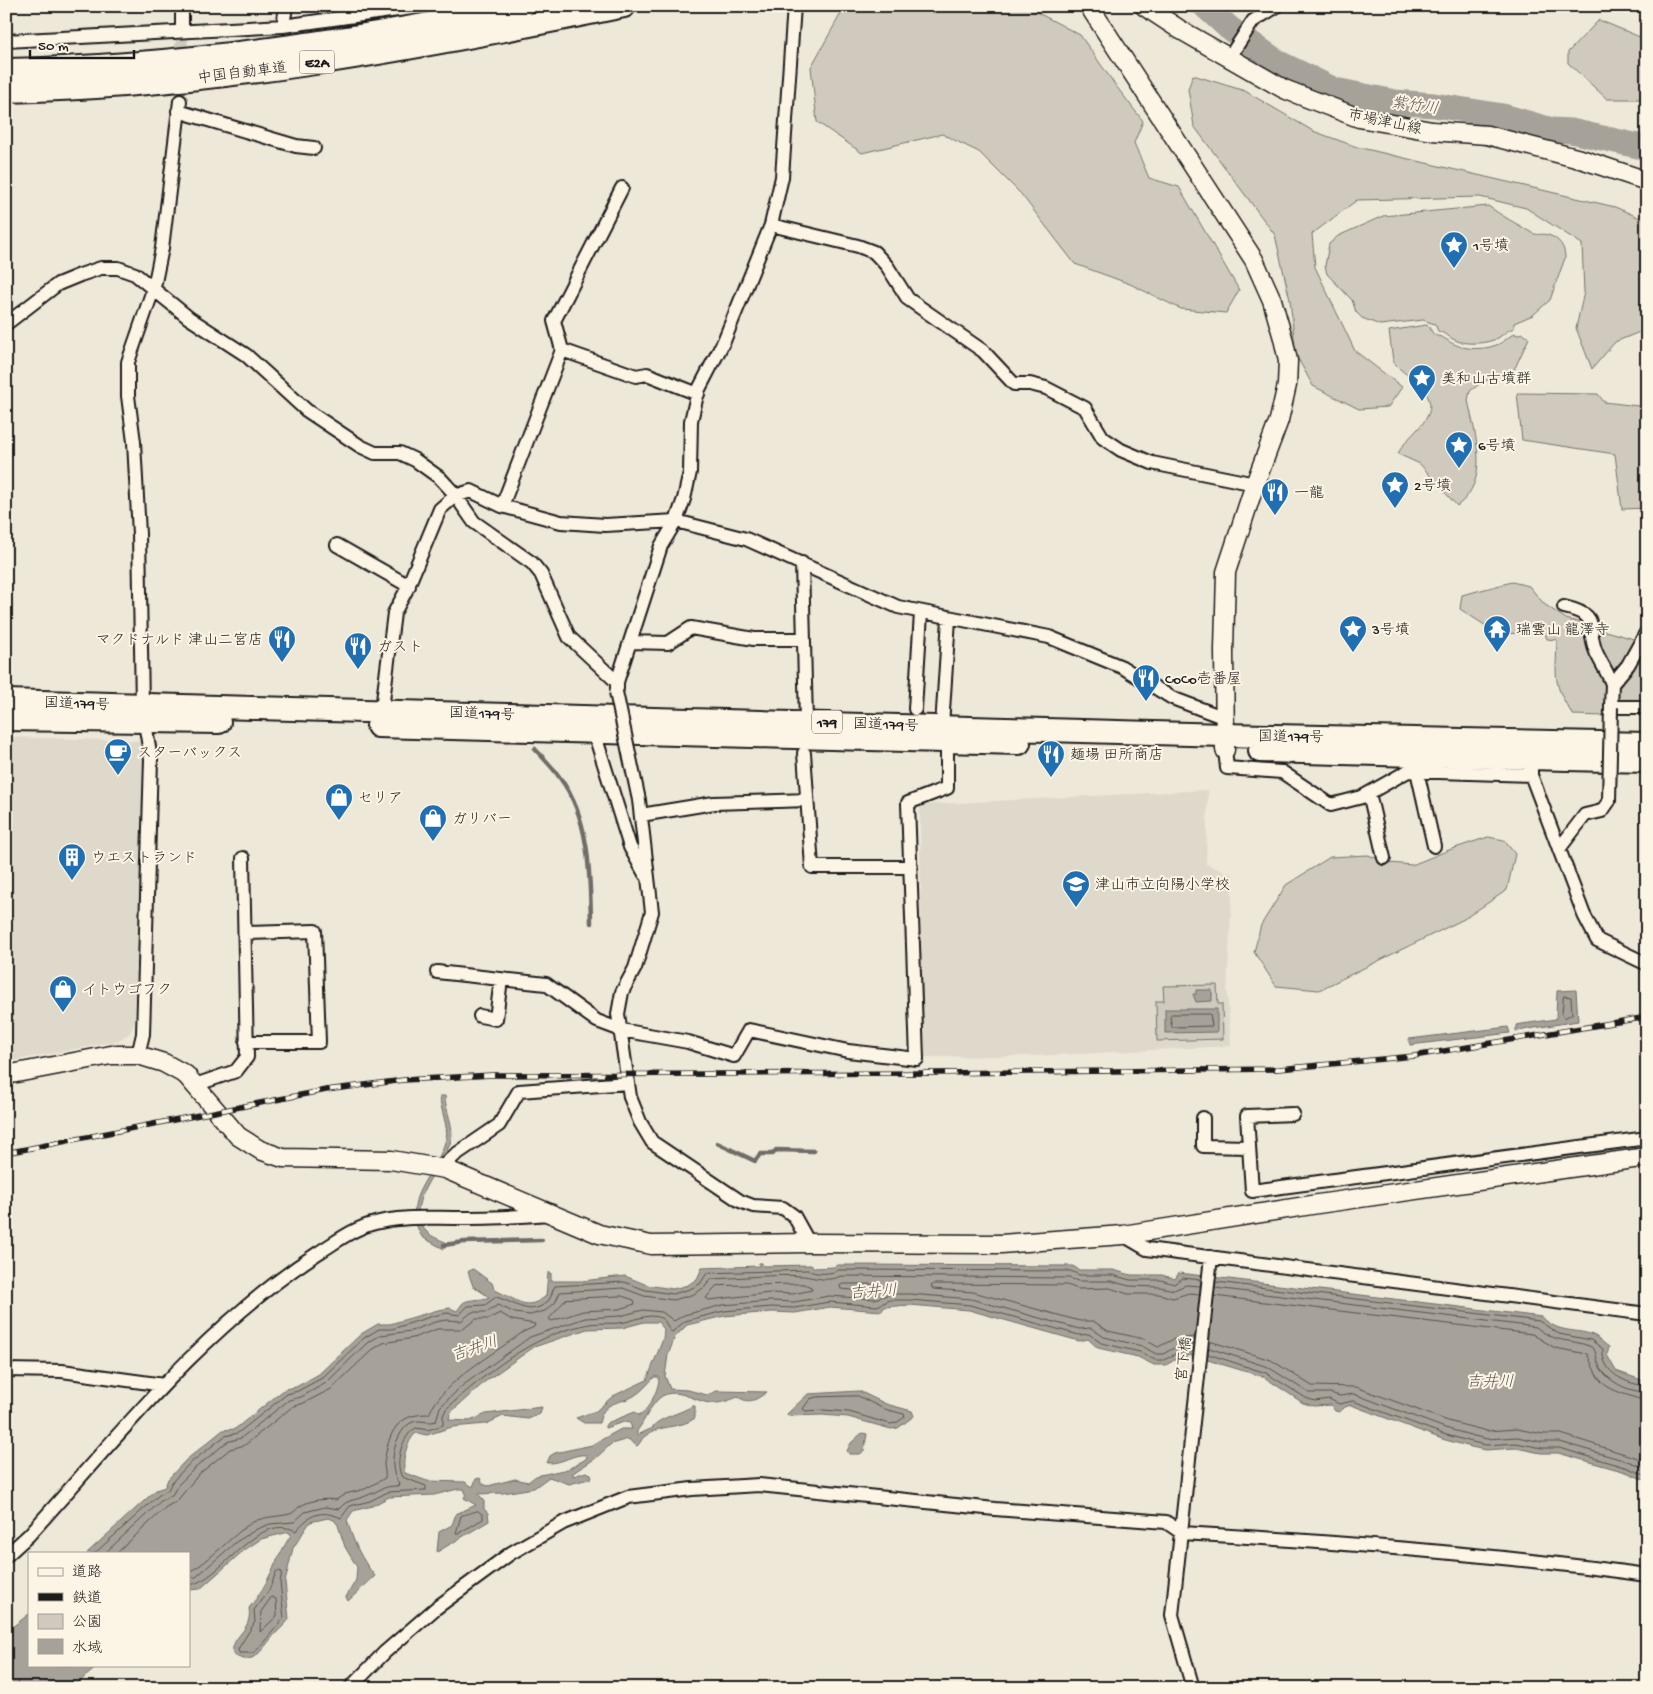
<svg xmlns="http://www.w3.org/2000/svg" width="1653" height="1694" font-family="'Gochi Hand','Klee One',sans-serif">
  <rect width="100%" height="100%" fill="#eee8d9"/>
  <filter id="ink" filterUnits="userSpaceOnUse"><feTurbulence type="fractalNoise" baseFrequency=".02" numOctaves="2"/><feDisplacementMap in="SourceGraphic" scale="10" xChannelSelector="R" yChannelSelector="G"/><feConvolveMatrix kernelMatrix="1 2 1 2 8 2 1 2 1" color-interpolation-filters="sRGB"/></filter>
  <g filter="url(#ink)">
    <path fill="#ded9cb" d="M6,737L142,741L148,761L134,1024L130,1033L117,1041L6,1062Z
      M1208,790L1206,864L1233,875L1227,990L1231,1046L1036,1056L922,1057L920,805Z"/>
    <path fill="#cfcabd" stroke="#76736c" d="M851,6H1025L1080,35L1116,86L1143,121L1134,143L1149,178L1179,187L1239,290L1226,313L1181,309L1130,284L1075,264L1021,194L979,152L942,134L862,153L817,122L811,67L844,8Z
      M1599,20L1647,40V99H1607L1568,63V52Z
      M1193,75L1245,91L1313,131L1357,147L1615,207L1647,221V329L1615,342L1592,369L1576,328L1584,292L1582,244L1526,208L1480,197L1357,200L1312,234L1315,267L1355,351L1402,387L1388,407L1359,409L1313,386L1296,355L1290,300L1275,235L1194,126L1188,89Z
      M1488,206C1502,216 1517,224 1532,233C1538,236 1543,233 1548,235C1559,238 1565,247 1565,258L1550,300L1533,315L1514,323V328C1507,330 1504,334 1498,338C1488,344 1464,345 1455,340C1448,337 1445,333 1438,331L1435,324L1423,320L1380,325L1362,318L1356,312L1352,300L1327,274L1325,266L1329,244L1338,236L1383,216Z
      M1426,325L1430,327C1433,339 1439,334 1447,340C1460,350 1483,351 1499,344C1505,341 1509,336 1515,333L1516,335L1522,333L1529,338L1514,370L1482,382L1470,391L1468,400C1475,436 1491,480 1457,506L1420,464L1398,454C1408,431 1444,418 1424,390C1415,378 1401,373 1393,361L1389,331Z
      M1517,393L1598,394L1604,402L1647,407V508L1622,509L1615,454L1522,440Z
      M1512,582L1529,586L1544,604L1566,619L1582,623L1590,651L1606,682L1605,716L1573,715C1552,684 1556,676 1557,640L1547,639L1545,634L1497,633L1460,609L1462,595Z
      M1598,629L1634,639L1627,656L1613,674L1599,649Z
      M1647,636V703H1614L1615,688Z
      M1488,837L1504,840L1515,854L1507,890L1464,919L1319,990L1276,986L1254,952L1261,925L1286,885L1330,857L1368,855L1390,863L1412,865L1449,850Z
      M1217,985L1218,1004H1222L1223,1039L1157,1041L1156,1001H1164L1163,986Z"/>
    <path fill="#a7a299" stroke="#6f6c67" fill-rule="evenodd" d="M1196,990H1212V1001L1196,1002L1193,994H1196Z
      M1576,990L1578,1021L1516,1031V1025L1556,1019L1557,991Z
      M1165,1009H1217V1032L1165,1033Z
      M1508,1027L1510,1033L1410,1045L1409,1039Z
      M440,1096H445C445,1111 455,1126 451,1141C443,1168 395,1211 432,1236C437,1239 444,1241 449,1244L444,1249L422,1237C398,1196 438,1175 446,1138C449,1127 440,1110 440,1096Z
      M759,1263H762L763,1266L811,1265L814,1268L834,1267L837,1265L1073,1266L1079,1270H1113L1131,1275H1162L1175,1279L1179,1273L1542,1317C1559,1334 1573,1328 1593,1335C1598,1337 1604,1344 1609,1347L1607,1355L1616,1371L1647,1382V1481L1626,1472L1558,1453H1541L1516,1448L1485,1450L1471,1447L1442,1439L1351,1405L1345,1407L1340,1412L1335,1411L1331,1405L1314,1406L1303,1403L1264,1377L1191,1355L1178,1358L1166,1365H1154L1138,1357L1098,1348L1088,1339L1079,1341L969,1310L910,1305L884,1307L882,1311L830,1307L795,1313L772,1312L724,1316L687,1325L675,1337L668,1355L665,1376L670,1389L688,1390L707,1395L717,1391L767,1392C757,1399 750,1405 738,1397C730,1400 720,1404 711,1403C695,1402 679,1387 662,1396C651,1403 645,1421 637,1431V1435L653,1428V1426C663,1416 680,1414 692,1406H695V1418C681,1429 658,1424 644,1437C641,1439 641,1443 637,1446L628,1439L611,1444L596,1458L573,1473V1476L586,1472L591,1474L592,1477L589,1479L569,1484L549,1477L534,1488L503,1493L478,1494L484,1500V1509L488,1513L489,1521L437,1552L439,1532L452,1525L456,1514L476,1505L464,1498L466,1494L464,1489H458L434,1495L389,1497L372,1506L353,1511L347,1520C353,1541 361,1559 375,1576L348,1601L346,1597L356,1580L357,1567L345,1547L338,1525L334,1520L328,1518L310,1522L293,1548L285,1582L289,1619C285,1625 281,1628 276,1633C264,1645 254,1670 233,1654C230,1635 253,1632 249,1608C268,1587 275,1559 291,1535L289,1532L261,1539L243,1551L200,1589L189,1590V1553H87L156,1490L165,1487L168,1479L186,1460L223,1430L235,1429L285,1389L296,1387L319,1374L361,1334L378,1324H390L438,1310L450,1308L457,1311C459,1309 460,1306 462,1304C467,1298 482,1301 489,1297L473,1286L468,1272L470,1270L473,1269L492,1283L494,1289L499,1292C518,1300 526,1312 546,1296L548,1273H551V1281H582L625,1276L647,1285L673,1289L688,1285L697,1279L702,1268L759,1266ZM644,1322H658L664,1329L663,1339L647,1380L613,1396L596,1411L576,1418L584,1423H599C604,1400 617,1405 634,1396C642,1391 648,1384 654,1377H659C660,1387 648,1413 638,1415L635,1412L607,1423L605,1426V1428L624,1422L630,1423L632,1429H621L592,1445L555,1453L550,1456L547,1463C563,1464 573,1453 587,1455L586,1459L568,1469L536,1476L528,1482L515,1479L488,1486L483,1484L480,1478L476,1479L473,1487L465,1482L427,1481L405,1473C401,1462 407,1440 416,1433L427,1435L452,1427L486,1424L503,1416L528,1419L540,1414L542,1407L486,1414L470,1421L449,1420L450,1413L487,1380L534,1347L587,1329L622,1328Z
      M859,1391L886,1404L912,1411L914,1416L898,1428L891,1429L848,1417L822,1415L788,1416L787,1414L808,1394Z
      M862,1433L867,1434L864,1451L860,1454H849L847,1451L851,1443Z
      M29,1614V1665H99L72,1688H6V1632Z"/>
    <g fill="none" stroke-linecap="round" stroke-linejoin="round">
      <path stroke="#54524e" stroke-width="1" d="M1564,996L1571,997L1572,1014L1564,1018L1562,1015Z
        M1172,1014H1210L1212,1026L1172,1027L1170,1017Z
        M1216,1282L1539,1321L1559,1334L1591,1340L1603,1349C1601,1373 1626,1384 1647,1386
        M804,1284L811,1287L812,1290L793,1294L770,1293L709,1300L706,1298L716,1286Z
        M843,1284H880L883,1286L873,1292L841,1289L840,1286Z
        M1215,1288L1536,1327C1557,1344 1567,1338 1589,1346C1598,1349 1595,1358 1599,1365C1607,1382 1629,1392 1647,1392
        M622,1296L634,1300L635,1304L619,1309L583,1311L552,1321L549,1319L566,1299Z
        M1214,1296L1532,1334L1555,1348L1587,1354C1599,1379 1597,1385 1627,1395C1634,1397 1639,1400 1647,1400
        M1195,1337L1174,1339L1158,1347L1144,1339L1108,1331L1093,1321H1080L973,1292L933,1289L931,1286L934,1284L1067,1285L1078,1289L1110,1288L1128,1294H1159L1173,1298L1189,1293L1199,1294
        M1209,1341L1271,1360L1312,1386L1356,1387L1448,1421L1475,1428L1487,1431L1517,1429L1543,1434H1561L1647,1461
        M1209,1348L1268,1367L1309,1393H1330L1340,1396L1354,1394L1445,1428L1474,1436L1487,1439L1517,1437L1542,1442H1560L1630,1462L1647,1469
        M1208,1354L1266,1373L1306,1398L1315,1401L1329,1399L1339,1404L1353,1401L1443,1434L1472,1442L1486,1445L1516,1443L1542,1448H1559L1628,1468L1647,1476
        M858,1396L884,1409L904,1414L905,1417L896,1423L890,1424L849,1412L823,1410L805,1411L803,1409L810,1399L816,1397Z
        M478,1511L483,1515V1519L459,1533H456L461,1516Z
        M95,1553L159,1495L168,1490L172,1482L189,1464L225,1436L238,1433L287,1394L298,1391L322,1378L364,1338L379,1329H392L433,1316L447,1313L459,1315L468,1306L485,1305L496,1297C515,1302 531,1319 549,1300C552,1296 552,1290 555,1286L624,1282L646,1290L673,1294L690,1289L700,1284L707,1273L808,1270C816,1275 831,1274 839,1270L1071,1271L1079,1275H1112L1130,1280H1161L1174,1284L1183,1278L1201,1280
        M105,1553L162,1500L172,1495L178,1485L194,1469L227,1442L241,1438L289,1400L301,1397L326,1383L367,1343L381,1335L411,1331L435,1322L446,1320L461,1321L472,1312H486L498,1305L515,1313L530,1315L545,1311L555,1303L560,1292L623,1288L644,1296L674,1300L694,1294L705,1287L711,1279C739,1278 776,1274 804,1276C816,1278 829,1282 841,1276L1069,1278L1078,1281H1111L1129,1286L1160,1287L1174,1290L1186,1285L1200,1286
        M117,1553L166,1507L177,1501L199,1474L230,1449L245,1445L292,1407L304,1403L331,1389L372,1350L383,1343L413,1338L437,1329H463L476,1319H488L500,1313L512,1320L535,1324L534,1327L523,1332C493,1355 445,1379 429,1414C396,1414 389,1432 384,1463C384,1468 386,1473 385,1478L365,1489L345,1494L336,1500C325,1498 309,1500 299,1507C296,1509 294,1513 290,1514C278,1517 265,1516 253,1522C236,1531 201,1570 189,1571
        M277,1571L282,1572L280,1582L284,1618L258,1649L253,1653H239L238,1649L255,1622L254,1610L269,1590Z
        M189,1578L196,1577L236,1542L257,1529L270,1524L294,1522L305,1512L325,1507L339,1509C348,1498 356,1501 368,1495C381,1490 383,1486 398,1486L399,1483C386,1469 395,1428 413,1422C421,1419 428,1424 436,1421L440,1407L462,1386L530,1337L585,1318L620,1316L643,1310L662,1312L674,1321L684,1315L723,1305L771,1301L794,1302L829,1296L875,1299L890,1294H910L971,1299L1079,1329L1091,1328L1104,1337L1142,1346L1156,1354H1163L1176,1347L1194,1344
        M189,1585C222,1581 256,1511 296,1531C310,1514 321,1509 341,1518L350,1506L370,1501L388,1492L426,1490V1486L402,1477C394,1463 402,1435 416,1428L428,1430L443,1425V1416L446,1409C487,1373 530,1336 585,1325C596,1322 608,1324 619,1323C632,1322 648,1312 661,1318C667,1321 667,1329 672,1332L685,1321L724,1311L771,1307L794,1308L829,1302L877,1306L890,1300H910L970,1305L1079,1335L1089,1334L1101,1343L1140,1352L1155,1360H1164L1177,1353L1193,1351
        M272,1597L276,1599L277,1616L260,1632L261,1612Z"/>
      <path stroke="#6f6c67" stroke-width="4.5" d="M535,749C543,758 553,767 560,778C590,818 590,874 591,923
        M717,1143L755,1161L760,1154H773L776,1150L814,1151
        M444,1245L464,1242L542,1240"/>
      <path stroke="#a7a299" stroke-width="25" d="M1205,6L1229,28L1279,63L1335,90L1395,102L1434,105L1503,116L1552,130L1571,131L1647,148"/>
      <path stroke="#cec9bd" stroke-width="12" stroke-dasharray="12 6" stroke-linecap="butt" d="M180,101L182,31"/>
      <g stroke="#1c1c1c" stroke-width="16">
        <path id="street" d="M182,6V31
          M283,26L286,6
          M6,41L283,26L426,6
          M1229,58L1253,21L1277,6
          M178,111L296,146L314,148
          M622,188L554,321L562,350L636,376L647,374L698,394
          M771,225L858,246L874,252L887,266L908,299L983,351L1014,384H1030L1046,388L1085,408L1103,438L1121,450L1152,463L1255,484
          M6,324L58,284L80,275L101,268H118L135,274L189,318L246,355L306,410L360,446L375,453H400L415,460L440,478L453,492L474,522L532,563L541,574L569,637L617,682
          M502,506L562,350
          M337,545L409,586
          M802,563L806,722
          M1564,607C1603,616 1585,626 1596,652C1601,663 1608,673 1612,684
          M1647,631L1628,665L1612,684L1611,707H1647
          M630,642L668,643L691,628L754,639H804
          M617,689V682L661,546L676,521L684,499L690,472L691,421L698,391L724,341L771,225L782,177L794,6
          M915,709L921,613
          M381,717L394,613L406,591L440,509L455,496L471,491L502,506L561,522L605,525L676,521L746,539L898,607L1049,637L1122,667L1172,698L1225,718
          M592,726L630,847L645,874
          M942,726L949,619
          M1225,750L1227,768L1282,772L1331,805L1362,797L1408,771L1531,775
          M804,753L812,867H911
          M630,758L639,800L652,912L635,968L622,992L618,1014L630,1097L640,1122L652,1142L740,1201L753,1206L783,1208L794,1216L809,1243
          M1531,768V775L1584,915L1597,940L1647,964
          M1417,771L1434,846
          M1369,793L1384,858
          M641,815L714,803L807,800
          M1559,849L1585,815L1602,811L1609,801
          M245,933L315,931L319,1042H246
          M437,972L546,984L597,1021L621,1030L688,1042L734,1056L749,1030L848,1051L917,1059L908,803L947,788V742
          M480,1016L496,1019L501,979
          M138,1055L143,1034L151,759L142,705L139,534L134,442L128,396V362L154,287L162,248L180,101
          M195,1085L236,1071L247,1057L243,858
          M1293,1114L1247,1116L1252,1191L1647,1138
          M1203,1118V1146L1249,1147
          M440,1169L455,1155L499,1125L519,1091L628,1083
          M1123,1235L1147,1249L1647,1314
          M6,1370L62,1371L164,1385
          M6,1556L29,1535C118,1436 205,1326 318,1253C336,1242 354,1228 375,1223C401,1216 428,1218 454,1218C486,1218 517,1217 549,1214
          M350,1688L385,1652L436,1608L511,1553L563,1523L628,1497L692,1489L759,1485L995,1509L1166,1522L1182,1533C1337,1542 1493,1554 1647,1575
          M1193,1688L1172,1615L1211,1257"/>
      </g>
      <g stroke="#1c1c1c" stroke-width="21">
        <path id="secondary" d="M1089,6L1254,260L1272,300L1283,338L1288,361L1287,385L1279,420L1255,484L1226,572L1224,650L1225,750
          M1144,6L1179,29L1284,89L1359,118L1432,131L1487,135L1584,160L1647,181
          M6,1075L111,1055H138L164,1063L186,1075L238,1136L260,1150L283,1158L391,1160L445,1169L599,1234L651,1245L809,1243L1001,1244L1123,1235L1318,1204L1647,1157"/>
      </g>
      <g stroke="#1c1c1c" stroke-width="26">
        <path id="highway" d="M6,70C179,66 353,41 522,6
          M6,91C214,87 421,48 624,6
          M6,701L1225,735L1647,744
          M6,719L219,722
          M378,726L1019,743
          M1260,751L1647,761"/>
      </g>
      <use href="#street" stroke="#fcf5e5" stroke-width="12"/>
      <use href="#secondary" stroke="#fcf5e5" stroke-width="18"/>
      <use href="#highway" stroke="#fcf5e5" stroke-width="22"/>
      <g stroke="#1c1c1c" stroke-width="5.5">
        <path id="rail" d="M6,1153L326,1090L404,1080L492,1075L935,1073L1279,1069L1414,1056L1647,1017"/>
      </g>
      <use href="#rail" stroke="#fcf5e5" stroke-width="4" stroke-dasharray="11" stroke-linecap="butt"/>
      <g stroke="#1c1c1c" stroke-width="16" stroke-linecap="butt">
        <path id="street-bridge" d="M616,692L630,758
          M1609,801L1611,707"/>
      </g>
      <use href="#street-bridge" stroke="#fcf5e5" stroke-width="12"/>
    </g>
  </g>
  <defs>
    <g id="sight-pin" transform="scale(1.4375)"><path d="M0 17L-7.5 6A9.5 9.5 0 1 1 7.5 6Z" fill="#1f6fb2" stroke="#fcf5e5"/><path d="M0-6L1.8-2.2L6-1.7L2.9 1.2L3.7 5.4L0 3.3L-3.7 5.4L-2.9 1.2L-6-1.7L-1.8-2.2Z" fill="#fff"/></g>
    <g id="restaurant-pin" transform="scale(1.4375)"><path d="M0 17L-7.5 6A9.5 9.5 0 1 1 7.5 6Z" fill="#1f6fb2" stroke="#fcf5e5"/><path d="M-5-6h1v4h1v-4h1v4h1v-4h1v5L-1.5 .5V6h-2V.5L-5-1ZM5-6V6H3V1.5H1.5Q1.5-4 5-6Z" fill="#fff"/></g>
    <g id="temple-pin" transform="scale(1.4375)"><path d="M0 17L-7.5 6A9.5 9.5 0 1 1 7.5 6Z" fill="#1f6fb2" stroke="#fcf5e5"/><path d="M0-6L5-2H3V0L6.5 2.5H4V6H1.5V3h-3V6H-4V2.5H-6.5L-3 0V-2H-5Z" fill="#fff"/></g>
    <g id="cafe-pin" transform="scale(1.4375)"><path d="M0 17L-7.5 6A9.5 9.5 0 1 1 7.5 6Z" fill="#1f6fb2" stroke="#fcf5e5"/><path d="M-5.5-4.5H6V0H3Q3 3.5 0 3.5H-2.5Q-5.5 3.5-5.5 0ZM3-3.2v2h1.7v-2ZM-6 4.5H4V6H-6Z" fill="#fff"/></g>
    <g id="shop-pin" transform="scale(1.4375)"><path d="M0 17L-7.5 6A9.5 9.5 0 1 1 7.5 6Z" fill="#1f6fb2" stroke="#fcf5e5"/><path d="M-5-2.5h2.3a2.7 3.5 0 0 1 5.4 0H5L5.5 6h-11ZM-1.5-2.5h3a1.5 2.3 0 0 0-3 0Z" fill="#fff"/></g>
    <g id="building-pin" transform="scale(1.4375)"><path d="M0 17L-7.5 6A9.5 9.5 0 1 1 7.5 6Z" fill="#1f6fb2" stroke="#fcf5e5"/><path d="M-4-6H4V6H1V3H-1V6H-4ZM-2.5-4.3h1.7v1.8h-1.7ZM.8-4.3h1.7v1.8H.8ZM-2.5-1h1.7V.8h-1.7ZM.8-1h1.7V.8H.8Z" fill="#fff"/></g>
    <g id="school-pin" transform="scale(1.4375)"><path d="M0 17L-7.5 6A9.5 9.5 0 1 1 7.5 6Z" fill="#1f6fb2" stroke="#fcf5e5"/><path d="M0-5L7-2L0 1L-7-2ZM-4 1L0 2.5L4 1V4Q0 6-4 4Z" fill="#fff"/></g>
  </defs>
  <g fill-rule="evenodd">
    <use href="#sight-pin" x="1454" y="245"/>
    <use href="#sight-pin" x="1422" y="378"/>
    <use href="#sight-pin" x="1459" y="445"/>
    <use href="#sight-pin" x="1395" y="485"/>
    <use href="#restaurant-pin" x="1275" y="492"/>
    <use href="#sight-pin" x="1353" y="629"/>
    <use href="#temple-pin" x="1497" y="629"/>
    <use href="#restaurant-pin" x="282" y="639"/>
    <use href="#restaurant-pin" x="358" y="646"/>
    <use href="#restaurant-pin" x="1146" y="678"/>
    <use href="#cafe-pin" x="118" y="752"/>
    <use href="#restaurant-pin" x="1051" y="754"/>
    <use href="#shop-pin" x="339" y="797"/>
    <use href="#shop-pin" x="433" y="818"/>
    <use href="#building-pin" x="72" y="857"/>
    <use href="#school-pin" x="1076" y="884"/>
    <use href="#shop-pin" x="63" y="989"/>
  </g>
  <g text-anchor="middle" stroke-width="4" stroke-linejoin="round" paint-order="stroke">
    <g fill="#fcf5e5" stroke="#5f5d58" stroke-width="1">
      <rect x="299.5" y="50.5" width="35" height="23" rx="4"/>
      <rect x="812" y="710.5" width="30" height="23" rx="4"/>
    </g>
    <g font-size="14" font-weight="bold" fill="#1c1c1c">
      <text x="317" y="67">E2A</text>
      <text x="827" y="727">179</text>
    </g>
    <g font-size="15" fill="#1c1c1c" stroke="#fcf5e5">
      <text transform="translate(242 72) rotate(-7)" y="5">中国自動車道</text>
      <text transform="translate(1385 121) rotate(12)" y="5">市場津山線</text>
      <text transform="translate(77 703) rotate(2)" y="5">国道179号</text>
      <text transform="translate(482 713) rotate(2)" y="5">国道179号</text>
      <text transform="translate(886 724) rotate(2)" y="5">国道179号</text>
      <text transform="translate(1291 736) rotate(1)" y="5">国道179号</text>
      <text transform="translate(1183 1359) rotate(-84)" y="5">宮下橋</text>
    </g>
    <g font-size="15" fill="#1c1c1c" stroke="#fcf5e5" text-anchor="start">
      <text x="1473" y="250">1号墳</text>
      <text x="1441" y="383">美和山古墳群</text>
      <text x="1478" y="450">6号墳</text>
      <text x="1414" y="490">2号墳</text>
      <text x="1294" y="497">一龍</text>
      <text x="1372" y="634">3号墳</text>
      <text x="1516" y="634">瑞雲山 龍澤寺</text>
      <text x="263" y="644" text-anchor="end">マクドナルド 津山二宮店</text>
      <text x="377" y="651">ガスト</text>
      <text x="1165" y="683">CoCo壱番屋</text>
      <text x="137" y="757">スターバックス</text>
      <text x="1070" y="759">麺場 田所商店</text>
      <text x="358" y="802">セリア</text>
      <text x="452" y="823">ガリバー</text>
      <text x="91" y="862">ウエストランド</text>
      <text x="1095" y="889">津山市立向陽小学校</text>
      <text x="82" y="994">イトウゴフク</text>
    </g>
    <g font-size="16" font-style="italic" fill="#5b5854" stroke="#fcf5e5">
      <text transform="translate(1415 104) rotate(8)" y="6">紫竹川</text>
      <text transform="translate(873 1290) rotate(-4)" y="6">吉井川</text>
      <text transform="translate(474 1347) rotate(-19)" y="6">吉井川</text>
      <text x="1490" y="1386">吉井川</text>
    </g>
  </g>
  <rect width="1653" height="1694" fill="none" stroke="#fcf5e5" stroke-width="25"/>
  <rect x="12" y="12" width="1628" height="1669" fill="none" stroke="#1c1c1c" stroke-width="2" filter="url(#ink)"/>
  <rect x="28" y="1552" width="162" height="115" fill="#fcf5e5" stroke="#a29e95"/>
  <rect x="38" y="1568" width="25" height="8" fill="#fcf5e5" stroke="#a29e95"/>
  <text x="72" y="1576" font-size="15" fill="#1c1c1c">道路</text>
  <rect x="38" y="1593" width="25" height="8" fill="#1c1c1c" stroke="#a29e95"/>
  <text x="72" y="1602" font-size="15" fill="#1c1c1c">鉄道</text>
  <rect x="38" y="1614" width="25" height="15" fill="#cfcabd" stroke="#a29e95"/>
  <text x="72" y="1626" font-size="15" fill="#1c1c1c">公園</text>
  <rect x="38" y="1639" width="25" height="15" fill="#a7a299" stroke="#a29e95"/>
  <text x="72" y="1652" font-size="15" fill="#1c1c1c">水域</text>
  <path d="M30 50v8h104v-8" fill="none" stroke="#1c1c1c" stroke-width="2.5"/>
  <text x="38" y="50" font-size="15" fill="#1c1c1c" stroke="#fcf5e5" stroke-width="4" paint-order="stroke">50 m</text>
</svg>
